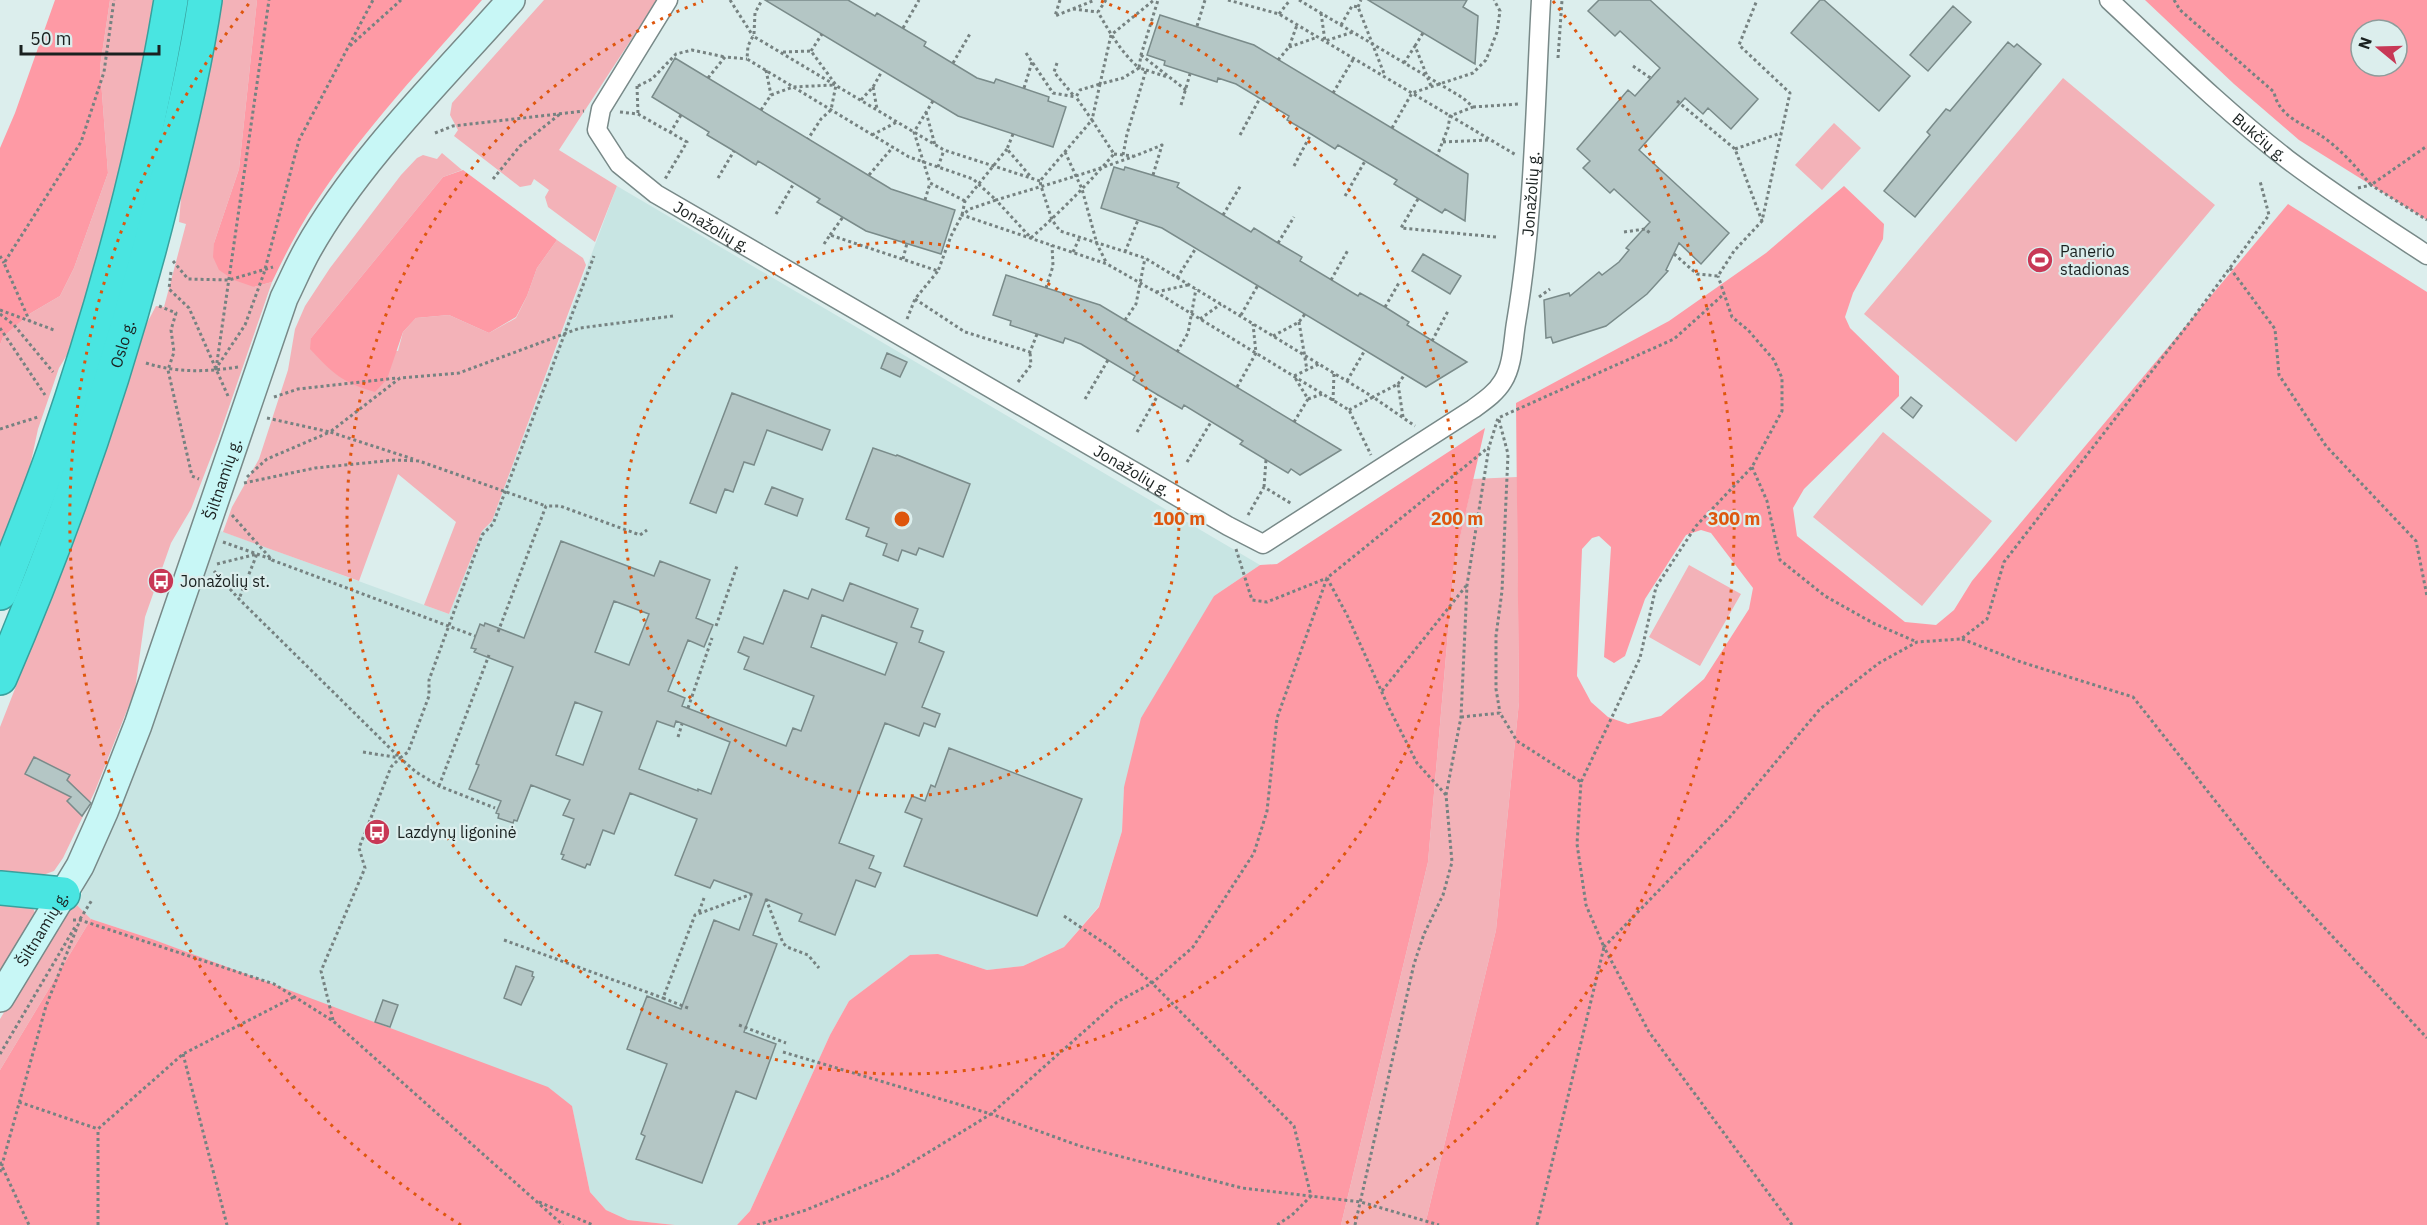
<svg xmlns="http://www.w3.org/2000/svg" width="2427" height="1225" font-family="'IBM Plex Sans',sans-serif">
  <rect width="100%" height="100%" fill="#dceeed"/>
  <path fill="#c8e5e3" d="M617,186L1260,565L1214,596L1124,787L1122,831L1099,906L1064,947L1023,966L987,970L938,954L910,955L849,1001L830,1035L750,1211L737,1225H675L628,1220L606,1210L590,1192L572,1107L293,993L152,939L91,919L77,905L146,738L218,530L449,614L482,531L492,521Z"/>
  <path fill="#f3b2b8" d="M110,0H157L147,60L99,261L73,345L59,368L38,429L26,485L0,553V345L3,337L31,313L60,296L74,268L108,173L100,67Z
    M217,0H257L239,169L214,243L254,287L272,282L218,439L191,509L171,543L145,617L135,690L95,791L63,858L54,871L43,875L25,876L0,874V727L42,620L139,338L156,306L164,307L186,224L179,222L182,186Z
    M544,0H657L559,150L617,186L595,242L548,207L545,197L549,190L534,179L531,185L520,187L454,136L458,130L450,115L452,103Z
    M2063,78L2215,205L2016,442L1864,314Z
    M1834,123L1861,148L1822,190L1795,165Z
    M442,153L462,170L443,177L311,338L398,351L403,332L416,318L449,315L489,333L516,318L527,296L537,268L557,240L583,258L586,265L492,521L482,531L449,614L424,605L456,522L398,474L359,581L223,532L232,507L259,459L288,370L295,329L305,306L330,268L401,175L417,158L423,155L437,159Z
    M1883,432L1992,521L1922,606L1813,517Z
    M1517,477L1519,702L1496,930L1425,1225H1341L1428,862L1454,564L1473,479Z
    M1689,565L1741,594L1700,666L1649,637Z
    M0,900L32,905L36,916L0,982Z
    M77,905L91,919L0,1070V1019L66,910Z"/>
  <path fill="#fe9aa5" fill-rule="evenodd" d="M55,0H110L100,67L108,173L74,268L60,296L31,313L3,337L0,345V148L15,113Z
    M257,0H482C425,65 364,129 316,202C299,227 285,255 272,282L254,287L234,280L219,270L213,257L214,243L239,169Z
    M2145,0H2427V220L2299,140L2234,84ZM2361,30H2397V66H2361Z
    M463,170L557,240L537,268L527,296L516,317L489,333L449,315L416,318L403,332L387,379L375,392C343,383 332,373 310,349L311,338L443,177Z
    M1844,186L1884,224L1883,239L1853,293L1845,317L1850,328L1899,376V396L1804,489L1793,508L1797,536L1905,622L1936,625L1954,610L1972,581L2288,204L2427,292V1225H1425L1496,930L1519,702L1516,403L1669,321L1766,253ZM1701,530L1711,533L1753,588L1749,609L1704,679L1661,716L1628,724L1608,717L1591,702L1577,676L1582,549L1592,538L1599,536L1611,547L1604,657L1614,663L1625,656L1645,599L1686,535Z
    M1485,428L1454,564L1428,862L1341,1225H737L750,1211L830,1035L849,1001L910,955L938,954L987,970L1023,966L1064,947L1099,907L1122,831L1124,787L1141,718L1214,596L1260,565L1277,564Z
    M91,919L152,939L548,1087L572,1106L590,1192L606,1210L628,1220L675,1225H0V1070Z"/>
  <path fill="#b4c6c5" stroke="#7a8b8a" stroke-width="1.5" fill-rule="evenodd" d="M765,0H848L875,16L877,13L926,42L924,46L977,78L994,83L996,79L1049,97L1048,101L1066,107L1053,147L958,116Z
    M1368,0H1467L1463,7L1478,16L1475,64Z
    M1599,0H1650L1758,99L1731,129L1708,108L1703,114L1685,98L1639,150L1729,233L1701,264L1679,243L1666,270L1668,271L1647,294L1606,326L1553,343L1551,337L1546,338L1544,300L1569,293L1570,296L1599,272L1602,275L1619,262L1629,250L1626,248L1650,222L1614,189L1610,193L1583,168L1590,161L1577,149L1628,90L1635,96L1660,68L1620,31L1615,36L1588,11Z
    M1820,0H1824L1910,76L1879,111L1791,33Z
    M1953,6L1971,22L1928,71L1910,55Z
    M1160,15L1254,45L1468,174L1465,221L1445,209L1442,213L1394,184L1397,180L1338,145L1335,149L1311,134L1287,120L1289,116L1236,84L1218,78L1217,82L1164,65L1165,61L1147,55Z
    M2008,42L2014,47L2017,44L2041,64L1915,217L1884,191L1930,135L1927,132L1946,109L1950,111Z
    M675,58L891,189L955,210L941,254L866,231L817,202L820,199L758,161L756,165L734,151L707,135L709,132L652,97Z
    M1114,167L1124,170L1125,167L1179,183L1177,187L1251,232L1254,228L1278,243L1302,257L1300,261L1358,296L1360,293L1385,307L1409,322L1407,325L1467,362L1426,387L1162,228L1101,208Z
    M1423,254L1461,276L1450,294L1412,271Z
    M1006,275L1100,305L1341,450L1300,475L1291,469L1288,473L1240,444L1243,441L1184,405L1182,409L1158,395L1133,380L1135,376L1081,344L1065,338L1063,343L1037,334L1010,325L1011,321L993,315Z
    M887,353L907,362L900,377L881,368Z
    M732,393L830,430L822,450L767,430L754,465L744,462L733,492L725,489L716,513L690,503Z
    M1911,397L1922,406L1913,418L1901,408Z
    M873,448L896,456L897,455L970,484L943,557L919,548L916,555L902,550L898,561L883,555L887,544L866,536L869,528L846,519Z
    M772,487L803,499L797,516L765,504Z
    M561,541L654,576L660,561L710,580L696,618L713,625L704,647L688,640L668,691L685,698L682,706L786,746L793,728L801,731L814,696L744,669L749,657L738,652L744,637L763,644L784,590L808,599L812,589L843,601L850,583L918,609L911,627L923,631L919,642L944,652L922,707L940,714L935,727L924,723L919,736L885,723L839,843L874,856L869,868L881,873L875,887L856,880L835,935L799,921L802,914L766,899L753,935L777,944L744,1032L776,1044L756,1099L736,1091L702,1183L636,1159L645,1136L641,1134L667,1064L627,1049L647,996L681,1009L714,920L739,930L752,894L714,880L710,888L675,875L697,819L630,793L614,834L603,830L590,865L587,864L585,868L562,859L564,855L561,854L574,819L563,815L570,800L531,785L517,821L514,820L513,823L498,818L499,814L496,813L501,801L469,789L479,765L476,764L513,667L474,652L476,649L471,648L480,624L484,626L485,623L524,638ZM614,601L649,614L629,665L595,652ZM822,615L897,643L885,675L811,647ZM575,702L602,712L583,765L556,755ZM657,721L674,727L676,721L730,742L711,794L698,789V791L639,769Z
    M949,748L1082,799L1037,916L904,866L922,819L905,812L912,796L925,801L931,785L935,787Z
    M34,757L70,775L67,780L91,803L82,816L67,801L71,797L25,774Z
    M516,966L533,972L532,976L534,977L521,1005L504,998Z
    M383,1000L398,1005L390,1027L375,1022Z"/>
  <g fill="none" stroke-linecap="round" stroke-linejoin="round">
    <g stroke="#788988" stroke-width="21">
      <g id="street">
        <path id="s1" d="M668,0L601,109L597,130L619,164L656,194L1228,526L1263,544L1473,409C1484,401 1496,393 1503,381C1513,365 1513,341 1516,323C1534,218 1535,107 1541,0"/>
        <path id="s2" d="M2109,0C2167,54 2224,110 2287,159C2332,193 2380,224 2427,255"/>
      </g>
    </g>
    <g stroke="#788988" stroke-width="30">
      <g id="secondary">
        <path id="s3" d="M0,998L80,866L104,812L138,725L284,298C292,282 299,265 308,249C358,160 444,76 511,0"/>
      </g>
    </g>
    <g stroke="#39a09d" stroke-width="36">
      <g id="highway">
        <path d="M0,593C18,545 38,497 55,448C105,303 146,152 171,0"/>
        <path id="s4" d="M0,678C67,523 121,364 162,200C179,134 195,67 205,0"/>
        <path d="M0,888L63,894"/>
      </g>
    </g>
    <path stroke="#768281" stroke-width="3" stroke-dasharray="3 3" stroke-linecap="butt" d="M730,0L753,36
      M1060,0L1055,16L1095,0
      M1106,0L1098,12C1110,33 1121,52 1139,68L1123,78L1100,84L1111,35L1154,0
      M1228,0L1279,14L1516,155
      M1299,0L1463,98L1473,107L1450,116L1448,128L1437,156
      M2174,0L2180,10L2274,92C2279,117 2302,123 2320,135C2339,147 2357,168 2371,185L2427,146
      M1358,7L1361,0
      M1073,9L1098,12
      M1321,13L1325,41L1353,32
      M1279,14L1290,0
      M1341,25L1352,6L1358,7L1385,76
      M1197,26L1205,0
      M903,28L919,0
      M754,34L755,13L762,0
      M350,46L401,0
      M1415,46L1423,33
      M1289,47L1318,37
      M811,51L822,34
      M783,52L811,51L836,85L831,110L821,119L808,139
      M1026,53L1053,93L1076,97
      M1141,55L1186,90
      M1558,58L1562,0
      M1278,60L1289,47L1297,25
      M953,63L971,32
      M1057,63L1054,72L1074,96
      M1404,63L1415,46L1431,86
      M1633,66L1652,79
      M766,70L771,95
      M1146,70L1167,77
      M708,78L725,57L747,59
      M1100,84L1092,120L1076,97L1080,90Z
      M637,86L638,114
      M638,86L652,79L676,54L692,50L725,57
      M873,87L877,109
      M1024,88L1032,62
      M1333,93L1354,58
      M861,100L873,87L882,71
      M933,101L914,132L930,183L965,201
      M1677,101L1735,149L1762,221
      M1181,105L1190,74
      M1473,107L1519,104
      M761,110L771,95L793,87L833,85
      M620,112L638,114L687,142L665,179
      M926,112L935,145
      M1392,128L1412,93L1473,73L1486,60L1497,32L1500,11L1494,0
      M435,133L453,126L584,111
      M670,133L681,115
      M1013,134L1007,149L1031,177
      M872,135L897,122
      M1240,135L1260,98
      M1443,142L1489,140
      M1735,149L1781,133
      M1065,152L1082,189L1097,244L1107,264
      M1114,154L1133,156
      M1123,155L1127,134L1146,70L1139,68L1141,55L1158,0
      M1294,166L1311,134
      M938,167L944,150
      M869,175L893,147
      M1153,175L1162,145C1108,168 1052,183 996,200L1031,238C1060,212 1088,184 1114,154L1092,120L1040,181L1041,186L1052,220L1060,231L1145,258L1373,397L1398,384L1403,417
      M718,178L734,151
      M493,179L520,146L560,114
      M1040,181L944,150L753,36L748,46L747,59L909,157L973,179L996,200L970,209L962,215L1107,264L1156,292L1349,410L1371,455
      M2358,188L2371,185L2427,220
      M1345,196L1365,161
      M1418,199L1401,228L1496,237
      M925,200L930,183
      M776,214L794,183
      M1223,215L1241,185
      M1624,232L1645,229L1650,233
      M830,235L843,217
      M1278,243L1294,217
      M824,244L830,235L938,271L951,236L962,215L965,201L1007,149
      M1073,252L1079,239
      M1125,252L1138,220
      M1674,254L1697,274L1718,276L1734,251L1762,221L1790,93L1739,45L1757,0
      M0,256L4,263
      M903,259L907,243
      M173,261L188,279L229,280L273,267
      M2230,268L2275,329L2279,375L2326,446L2416,541L2427,596
      M171,272L169,289L189,308L228,396
      M1177,278L1196,248
      M1331,280L1348,250
      M1046,288L1053,266L1052,245
      M1156,292L1188,285
      M1539,297L1550,289
      M915,299L965,332L1030,352L1037,334
      M159,306L176,313L171,330L174,352L168,370L192,476L199,479
      M1385,307L1400,281
      M0,310L54,330
      M0,314L14,325L53,372
      M1241,315L1258,285
      M907,319L915,299L938,271
      M1200,319L1221,304
      M1125,320L1136,304L1145,258
      M30,322L4,263L81,142L104,72L114,0
      M1299,322L1307,370
      M0,328L45,395
      M1273,336L1299,322L1305,314
      M1432,341L1448,311
      M1177,352L1188,333L1196,289
      M146,363C177,373 206,372 238,367
      M216,369L269,0
      M215,370L245,325L264,273L299,140L373,0
      M1347,381L1365,350
      M1018,382L1031,365L1030,352
      M1398,384L1405,374
      M1237,387L1256,353L1253,324
      M274,397L298,389L397,378
      M1085,399L1108,360
      M1308,399L1322,394
      M1333,401L1334,373
      M1349,410L1373,397L1415,426
      M267,418L330,432L400,378L459,373L580,328L673,316
      M1499,420L1508,454L1502,591L1496,636V689L1500,713
      M1294,422L1308,399L1294,376L1319,364
      M0,429L38,417
      M1137,432L1158,395
      M1187,462L1211,422
      M1752,467L1767,501L1780,560L1825,596L1873,623L1917,642
      M247,477L267,459L330,432L413,459
      M244,483L315,468L395,460L419,461L546,506
      M1264,487L1266,460
      M232,515L272,560L475,636
      M1248,515L1264,487L1292,504
      M223,542L271,559
      M1236,549L1252,600L1267,602L1327,578
      M217,564L257,554L239,599
      M214,571L239,599L400,758L408,752L429,696V680L482,535L493,524L594,256
      M716,626L737,566
      M498,632L546,506H560L640,535L647,530
      M1962,639L2021,662L2133,697L2266,865L2427,1038
      M1382,691L1466,586
      M688,708L712,638
      M1461,717L1500,713L1517,741L1581,782
      M678,737L682,724
      M363,752L400,758L416,772L439,786L495,808
      M439,786L489,655
      M1446,795L1417,763L1389,708L1347,615L1327,578L1489,447
      M766,899L783,943L787,947L808,955L819,968
      M699,912L704,898
      M1064,916L1110,947L1152,983L1294,1126L1311,1196L1292,1215L1277,1225
      M80,919L92,900
      M73,920H80L274,984L333,1021L563,1225
      M504,940L663,998
      M688,1008L663,998L695,915L752,894
      M333,1020L321,971L365,868L359,848L391,767L400,758
      M739,1025L786,1043
      M783,1052L991,1114L1080,1146L1242,1188L1361,1202L1439,1225
      M0,1054L75,927
      M183,1054L227,1225
      M19,1102L98,1129L183,1054L294,997
      M0,1162L29,1225
      M0,1172L46,1006L80,920
      M539,1202L593,1225
      M98,1225V1129
      M757,1225L806,1210L893,1174L991,1114L1117,1002L1152,983L1193,947L1254,853L1267,811L1277,718L1327,578
      M1355,1225L1414,964L1424,934L1443,895L1452,862L1446,795L1461,717L1467,585L1489,447L1498,418L1674,339L1724,294
      M1537,1225L1604,947L1586,905L1577,844L1581,782L1640,658L1656,587L1696,526L1752,467L1782,411V378L1774,360L1748,330L1732,317L1718,276
      M1792,1225L1649,1032L1604,947L1729,818L1820,709L1879,663L1917,642L1961,639L1987,619L2004,562L2190,322L2269,215L2260,181"/>
    <use href="#street" stroke="#fff" stroke-width="18"/>
    <use href="#secondary" stroke="#c8f7f6" stroke-width="27"/>
    <use href="#highway" stroke="#49e5e1" stroke-width="33"/>
  </g>
  <g fill="none" stroke="#de560d" stroke-width="3" stroke-dasharray="3 6">
    <circle cx="902" cy="519" r="277"/>
    <path d="M1101 1A555 555 0 1 1 703 1"/>
    <path d="M461 1225A832 832 0 0 1 251 1M1553 1A832 832 0 0 1 1343 1225"/>
  </g>
  <defs>
    <g id="stadium-disc" transform="scale(1.35)"><circle r="9.5" fill="#c83856" stroke="#dceeed"/><path d="M0-5a6.5 5 0 1 0 0 10a6.5 5 0 1 0 0-10ZM-3.5-1.8h7v3.6h-7Z" fill="#fff"/></g>
    <g id="bus-disc" transform="scale(1.35)"><circle r="9.5" fill="#c83856" stroke="#dceeed"/><path d="M-5-6H5V4H4V6H2V4H-2V6H-4V4H-5ZM-3.5-4V0h7V-4ZM-3.5 1.2v1.5H-2V1.2ZM2 1.2v1.5H3.5V1.2Z" fill="#fff"/></g>
  </defs>
  <g fill-rule="evenodd">
    <use href="#stadium-disc" x="2040" y="260"/>
    <use href="#bus-disc" x="161" y="581"/>
    <use href="#bus-disc" x="377" y="832"/>
  </g>
  <g text-anchor="middle" stroke-width="4.5" stroke-linejoin="round" paint-order="stroke">
    <g font-size="16" fill="#1a2120" stroke="#dceeed">
      <text dy="6" stroke="none"><textPath href="#s2" startOffset="204">Bukčių g.</textPath></text>
      <text dy="6" stroke="none"><textPath href="#s1" startOffset="1419">Jonažolių g.</textPath></text>
      <text dy="6" stroke="none"><textPath href="#s1" startOffset="302">Jonažolių g.</textPath></text>
      <text dy="6" stroke="none"><textPath href="#s4" startOffset="356">Oslo g.</textPath></text>
      <text dy="6" stroke="none"><textPath href="#s1" startOffset="788">Jonažolių g.</textPath></text>
      <text dy="6" stroke="none"><textPath href="#s3" startOffset="567">Šiltnamių g.</textPath></text>
      <text dy="6" stroke="none"><textPath href="#s3" startOffset="81">Šiltnamių g.</textPath></text>
    </g>
    <g font-size="16" fill="#1a2120" stroke="#dceeed" text-anchor="start">
      <text x="2060" y="257">Panerio<tspan x="2060" dy="18">stadionas</tspan></text>
      <text x="180" y="587">Jonažolių st.</text>
      <text x="397" y="838">Lazdynų ligoninė</text>
    </g>
  </g>
  <circle cx="902" cy="519" r="9" fill="#de560d" stroke="#dceeed" stroke-width="3"/>
  <g font-size="18" text-anchor="middle" font-weight="bold" fill="#de560d" stroke="#dceeed" stroke-width="4.5" stroke-linejoin="round" paint-order="stroke">
    <text x="1179" y="525">100 m</text>
    <text x="1457" y="525">200 m</text>
    <text x="1734" y="525">300 m</text>
  </g>
  <g transform="translate(2379 48) rotate(289)"><circle r="28" fill="#dceeed" stroke="#8e9c9b" stroke-width="1.5"/>
  <path d="M0-4.5L10 22L0 15L-10 22Z" fill="#c83856"/>
  <text y="-9" font-size="16" font-weight="bold" text-anchor="middle" fill="#1a2120">N</text>
  </g>
  <path d="M21 45v9h138v-9" fill="none" stroke="#1a2120" stroke-width="3"/>
  <text x="30" y="45" font-size="18" fill="#1a2120" stroke="#dceeed" stroke-width="4.5" paint-order="stroke">50 m</text>
</svg>
